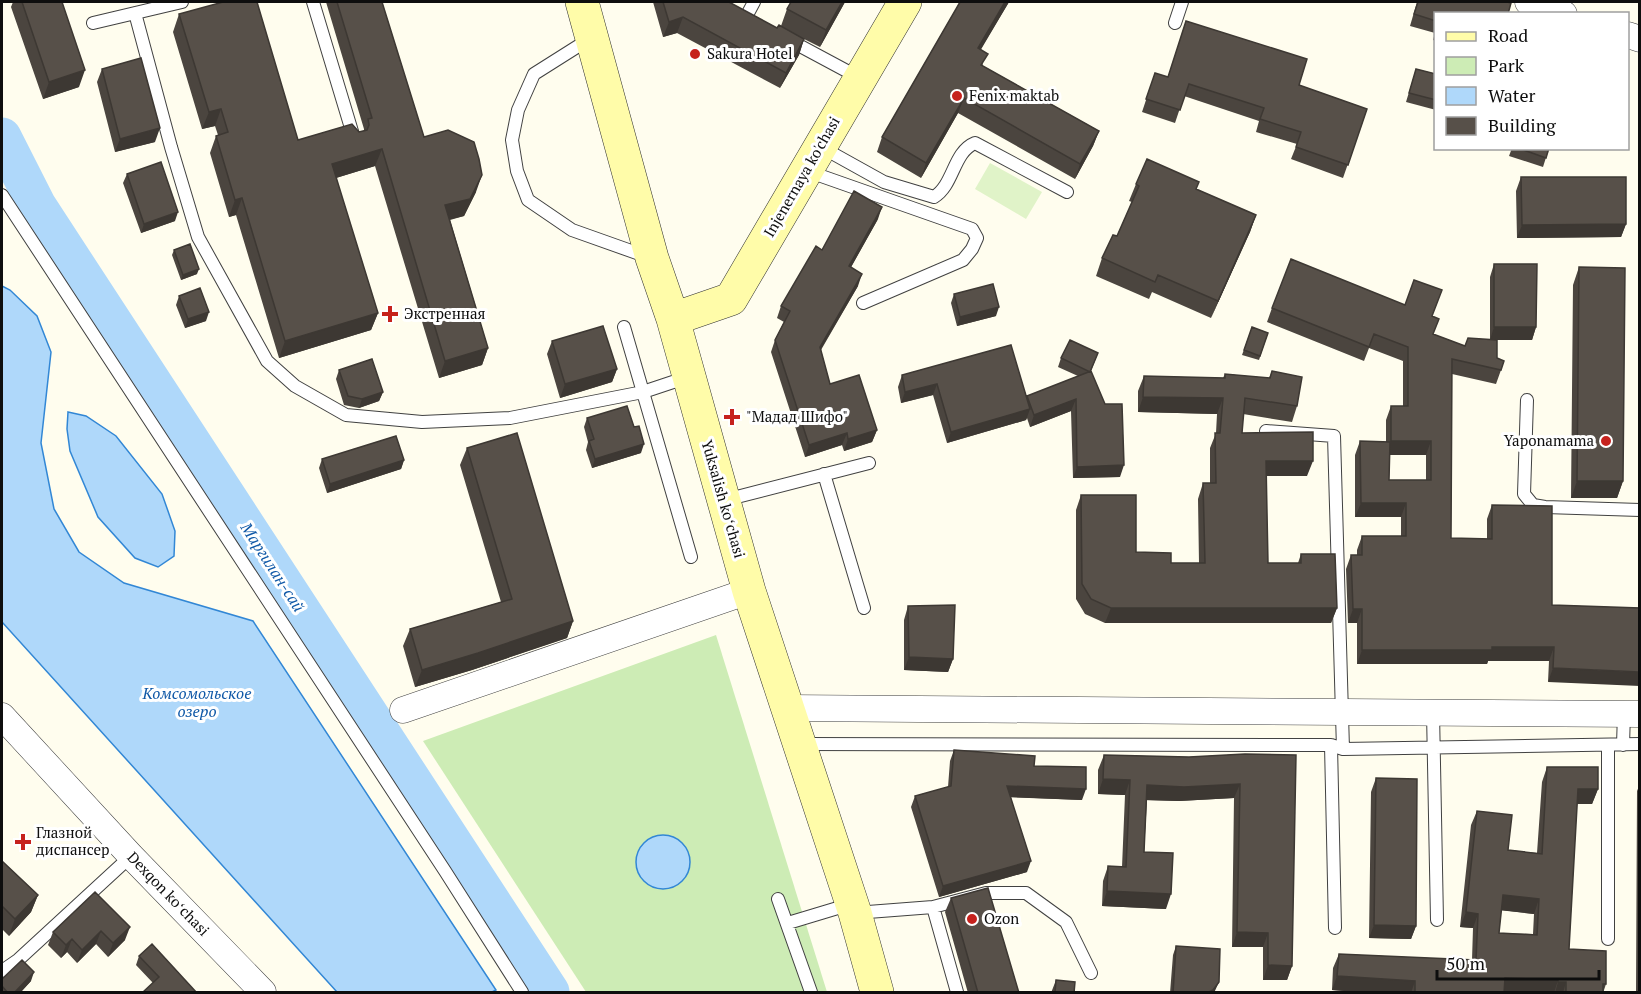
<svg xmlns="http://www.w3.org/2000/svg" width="1641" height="994" font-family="'PT Serif',serif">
  <rect width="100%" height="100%" fill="#fffdee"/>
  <path fill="#cdecb5" d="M716,635L827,992H586L423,741Z"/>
  <path fill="#e0f3c8" d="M990,163L1042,192L1026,219L975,189Z"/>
  <path fill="#afd8fa" stroke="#3287d5" stroke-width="1.5" d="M2,286L10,290L37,316L51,352L41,443L54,509L79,552L124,583L253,621L496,990L492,992H337L2,622Z
    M68,412L86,416L116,436L162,494L175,531L174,556L158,567L135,558L98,517L70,451L67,429Z
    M636 862a27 27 0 1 1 54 0a27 27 0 1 1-54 0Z"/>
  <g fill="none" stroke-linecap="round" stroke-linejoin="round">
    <path stroke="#afd8fa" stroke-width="39" d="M2,137L37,206L550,992"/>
    <g stroke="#414141" stroke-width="14">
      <path id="lane" d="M313,2L354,138
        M135,13L171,147L198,237L267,361L295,386L346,415L422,422L510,418L643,392L688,377
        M746,17L754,2
        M93,23L182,2
        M1175,23L1182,2
        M591,38L534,74L518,110L512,140L517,171L528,200L572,230L648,257
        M789,40L858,77
        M821,147L884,182L934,197C954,185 953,152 975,143L1067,192
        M807,171L972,229L977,238L972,249L963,260L863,303
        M2,195L445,871L522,992
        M624,327L691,557
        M1527,400L1524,494L1533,505L1545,507L1640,510
        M1266,431L1334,436L1343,749L1640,744
        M824,474L864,608
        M725,500L869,463
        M1433,712L1437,920
        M802,744L1331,745L1343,749
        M1331,745L1335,928
        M1623,745L1624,713
        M778,899L811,992
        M933,907L986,893H1026L1066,922L1091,973
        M855,913L933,907L957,992
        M788,923L851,904
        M1608,939V745
        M2,971L18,960L131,856"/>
    </g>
    <g stroke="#414141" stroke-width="27">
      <path id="street" d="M1528,2L1564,14
        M1628,35L1640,39
        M786,708L1640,714
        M403,710L749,591
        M2,716L131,856L263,992"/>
    </g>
    <g stroke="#303030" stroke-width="34">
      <path id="secondary" d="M582,2L652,258L673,319L749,591L855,913L877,992
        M673,319L731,299L905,2"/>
    </g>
    <use href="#lane" stroke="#fff" stroke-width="12"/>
    <use href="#street" stroke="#fff" stroke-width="26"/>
    <use href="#secondary" stroke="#fffca9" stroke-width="33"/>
  </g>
  <path fill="#4b453f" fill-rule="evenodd" d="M13,2H62L79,87L43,99L11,7Z
    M326,2H382L424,137L476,192L464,216L450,220L488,348L482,365L439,378L375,166L336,178L378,313L371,330L279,358L236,215L229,217L210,153L216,136L218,135L215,126L202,129L173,32L179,14L298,140L364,131V129Z
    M653,2H729L777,28L781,26L787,9L845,2L820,47L804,39L799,55L780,88L677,33L663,37Z
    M960,2H1009L980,50L983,66L1099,131L1093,146L1075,179L958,113L921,178L877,152L882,137Z
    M1417,2H1507L1436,14V41L1433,40L1435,33L1410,26Z
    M1186,21L1299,85L1367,109L1343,178L1291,159L1297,144L1256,132L1259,121L1184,96L1175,123L1142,112L1155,73L1168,77Z
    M102,69L155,142L115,152L97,82Z
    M1416,69L1436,74V110L1406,102Z
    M1512,148H1549L1543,167L1509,156Z
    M127,174L175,221L141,233L123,183Z
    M1521,177L1626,224L1621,237L1517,238L1516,191Z
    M1136,184L1196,189L1256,215L1250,232L1211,318L1152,292L1149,299L1096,276L1102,258L1117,236L1132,202L1129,201Z
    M878,219L851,267L858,286L821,350L830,384L877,430L872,442L844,451L842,445L805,457L771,352L775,340L784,322L777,318L781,306L822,250Z
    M174,250L197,274L181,280L172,255Z
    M1494,264L1536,327L1532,340H1497V358L1501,370L1496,384L1452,374L1451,538L1487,539V519L1492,505L1552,605L1640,608L1548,682L1549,661H1488L1487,664H1357V623H1348L1346,569L1351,555H1357V550L1362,536H1401V517H1355V455L1360,441L1386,442V420L1391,406H1403V361L1369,348L1364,361L1267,322L1272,308L1432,316L1433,334L1465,346L1490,340V277ZM1390,455H1426V480H1389Z
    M1579,267L1623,481L1617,498H1571L1573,285Z
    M954,294L996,316L957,326L951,303Z
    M179,296L206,321L185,328L176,305Z
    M1252,327L1268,333L1259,360L1242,355Z
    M552,341L617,369L612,382L560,398L547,354Z
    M1098,353L1091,371L1120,477L1073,478L1071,411L1030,427L1027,418L1026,420L947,443L933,395L901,403L898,387L902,375L1027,397L1078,376L1058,367L1061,358Z
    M339,370L383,392L379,401L359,408L344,405L336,379Z
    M1272,371L1297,406L1292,422L1243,414L1242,433L1307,476H1266L1268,563H1298L1301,554L1337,608L1331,623H1105L1085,614L1076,599V510L1081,495L1136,552L1171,563H1199L1198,499L1203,483H1210V448L1216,433L1217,414L1138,412V391L1144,376L1223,378L1225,374L1269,378Z
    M587,418L634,427L641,453L592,468L586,450L588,442L584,427Z
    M467,448L573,621L567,638L472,670L415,687L403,646L410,629L501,602L460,465Z
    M322,459L404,460L401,469L327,493L319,468Z
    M908,606L953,659L948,672L904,670V620Z
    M954,750L1034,766L1082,800L1011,797L1027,872L939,897L911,807L915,796L948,787L950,761Z
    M1245,754L1292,966L1287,980H1263V947H1232L1234,798L1179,801L1147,800L1144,852L1166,909L1102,906L1103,881L1108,866L1122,867L1125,795L1098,794V770L1104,755L1189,757Z
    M1547,767L1598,789L1592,804H1577L1569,949L1606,984L1603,993H1370L1332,990L1333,968L1339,954L1472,960L1473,928L1460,927L1471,825L1477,811L1508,850L1537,853L1542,782ZM1501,910L1534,914L1533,934L1499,933Z
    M1376,778L1416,926L1411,939L1369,938L1371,792Z
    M1640,784V993H1636L1637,791Z
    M2,861L38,895L31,912L9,936L2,929Z
    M95,892L125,940L108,957L96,944L77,963L67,952L61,958L48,945L53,932Z
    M951,898L1019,993H968L945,912Z
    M1176,946L1215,991L1214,993H1170L1173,955Z
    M139,956L197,993L153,983L136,965Z
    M2,979L31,981L20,993H2Z
    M1056,980L1074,993H1051Z"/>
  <path fill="#3d3833" d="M842,2H845L820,47L826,30Z
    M1005,2H1009L973,63L978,48Z
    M683,17L677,33L663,37L669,22Z
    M804,39L799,55L780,88L786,73Z
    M85,70L79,87L43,99L49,82Z
    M964,98L958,113L921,178L926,163Z
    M221,109L215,126L202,129L209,112Z
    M160,128L155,142L115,152L120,139Z
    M1099,131L1093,146L1075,179L1080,164Z
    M382,149L375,166L326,181L332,164Z
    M482,175L476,192L464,216L439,222L445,205Z
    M242,198L236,215L229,217L235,200Z
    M882,207L878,219L845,278L849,266Z
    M178,212L175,221L141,233L144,224Z
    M1256,215L1250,232L1211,318L1218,301Z
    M1626,224L1621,237L1517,238L1522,225Z
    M199,269L197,274L181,280L183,275Z
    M862,274L858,286L815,359L820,347Z
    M999,307L996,316L957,326L960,317Z
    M209,312L206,321L185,328L188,319Z
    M378,313L371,330L279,358L285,341Z
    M1494,327H1536L1532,340H1490Z
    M488,348L482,365L439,378L445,361Z
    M617,369L612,382L560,398L565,384Z
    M937,384L933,395L901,403L905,392Z
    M383,392L379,401L359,408L362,399Z
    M1143,397L1223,398L1217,414L1138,412Z
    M1076,399L1071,411L1030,427L1034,415Z
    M1030,409L1026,420L947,443L951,432Z
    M877,430L872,442L844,451L848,439Z
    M847,433L842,445L805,457L809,445Z
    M1391,441H1431L1426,455H1386Z
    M644,444L641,453L592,468L595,459Z
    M404,460L401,469L327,493L330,484Z
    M1266,461H1313L1307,476H1260Z
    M1124,465L1120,477L1073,478L1077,467Z
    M1577,481H1623L1617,498H1571Z
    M1361,503H1406L1401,517H1355Z
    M1111,608H1337L1331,623H1105Z
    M1353,609H1362L1357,623H1348Z
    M573,621L567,638L472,670L415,687L422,670Z
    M1492,647H1554L1549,661H1488L1487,664H1357L1362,650Z
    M909,657L953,659L948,672L904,670Z
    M1553,668L1640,672V686L1548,682Z
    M1103,779L1130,780L1125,795L1098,794Z
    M1240,784L1234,798L1179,801L1142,800L1147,785Z
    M1007,786L1086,789L1082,800L1003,797Z
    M1578,789H1598L1592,804H1573Z
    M1031,861L1027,872L939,897L943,886Z
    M1107,891L1171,894L1166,909L1102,906Z
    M38,895L31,912L9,936L15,919Z
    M1503,895L1539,899L1534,914L1498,910Z
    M1466,912L1478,914L1473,928L1460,927Z
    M1374,925L1416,926L1411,939L1369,938Z
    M130,927L125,940L108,957L113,943Z
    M101,931L96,944L77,963L82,950Z
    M1237,932L1268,933L1263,947H1232Z
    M72,939L67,952L61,958L66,945Z
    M1268,965L1292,966L1287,980H1263Z
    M34,972L31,981L20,993H14Z
    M1337,976L1415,981L1411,993H1370L1332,990Z
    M1505,978L1558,980L1554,993L1500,992Z
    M1219,982L1214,993H1207Z
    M1558,982H1566L1563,993H1555Z"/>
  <path fill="#575049" stroke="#3d3833" stroke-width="1.5" fill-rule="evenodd" d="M22,2H62L85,70L49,82Z
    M223,2H257L298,140L352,124L359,132L367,130L369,125L368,119L372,118L337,2H382L424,137L448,130L474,142L479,159L482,175L470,199L445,205L488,348L445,361L382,149L332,164L378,313L285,341L242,198L235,200L216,136L228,132L221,109L209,112L179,14Z
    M663,2H729L777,28L779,25L804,39L786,73L683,17L669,22Z
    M791,2H842L826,30L787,9Z
    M960,2H1005L978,48L988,54L981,65L1099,131L1080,164L964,98L926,163L882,137Z
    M1418,2H1507L1511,3L1508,14H1436V21L1414,14Z
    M1186,21L1307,59L1299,85L1367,109L1348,165L1296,147L1301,132L1260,119L1264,108L1189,84L1180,110L1146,99L1155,73L1168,77Z
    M141,58L160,128L120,139L102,69Z
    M1416,69L1436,74V100L1409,93Z
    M1518,148H1549L1546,158Z
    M1147,159L1199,182L1196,189L1256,215L1218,301L1158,275L1155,282L1102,258L1113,235L1117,236L1139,186L1136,184Z
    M161,162L178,212L144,224L127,174Z
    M1521,177H1626V224L1522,225Z
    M854,191L882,207L849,266L862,274L820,347L830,384L859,375L877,430L848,439L847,433L809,445L775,340L790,311L781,306L816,246L822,250Z
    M190,244L199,269L183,275L174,250Z
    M1291,259L1405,305L1414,280L1442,290L1432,316L1439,319L1433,334L1465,346L1468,338L1497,340V358L1504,361L1501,370L1452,359L1451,538L1492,539V505L1552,506V605L1640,608V672L1553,668L1554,647H1492V650H1362V609H1353L1351,555H1362V536H1406V503H1361L1360,441L1390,442L1389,480H1431V441H1391V406H1408V347L1374,334L1369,347L1272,308Z
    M1494,264H1537L1536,327H1494Z
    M1579,267L1625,268L1623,481H1577Z
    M993,284L999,307L960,317L954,294Z
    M200,288L209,312L188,319L179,296Z
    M603,326L617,369L565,384L552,341Z
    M1252,327L1268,333L1260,356L1244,350Z
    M1070,340L1098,353L1090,372L1061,358Z
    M1011,345L1030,409L951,432L937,384L905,392L902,375Z
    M372,359L383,392L362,399L348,396L339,370Z
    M1091,371L1105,404H1122L1124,465L1077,467L1076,399L1034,415L1027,396Z
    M1272,371L1302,377L1297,406L1245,398L1242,433L1313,432V461H1266L1268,563H1301V554H1335L1337,608H1111L1091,599L1082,584L1081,495H1136V552L1171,553V563H1205L1203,483H1216L1215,433H1220L1223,398L1143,397L1144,376L1225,378V374L1270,378Z
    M627,406L634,427L639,426L644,444L595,459L589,441L594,439L587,418Z
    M517,433L573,621L478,653L422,670L410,629L512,599L467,448Z
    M396,436L404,460L330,484L322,459Z
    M955,605L953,659L909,657L908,606Z
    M954,750L1035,756L1034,766L1086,767V789L1007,786L1031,861L943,886L915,796L951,786Z
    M1245,754L1296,755L1292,966L1268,965V933L1237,932L1240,784L1184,787L1147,785L1144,852L1173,853L1171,894L1107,891L1108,866L1126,867L1130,780L1103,779L1104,755L1189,757Z
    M1547,767H1598V789H1578L1569,949L1606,951V984H1603V993H1566V982H1558V980L1505,978L1504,993H1415V981L1337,976L1339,954L1476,960L1478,914L1466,912L1477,811L1512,815L1508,850L1542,854ZM1503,895L1539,899L1537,935L1499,933Z
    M1376,778L1417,779L1416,926L1374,925Z
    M2,861L38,895L15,919L2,906Z
    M988,888L1019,993H978L951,898Z
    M95,892L130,927L113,943L101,931L82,950L72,939L66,945L53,932Z
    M152,944L197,993H142L159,977L139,956Z
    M1176,946L1220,949L1219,982L1213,990L1207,993H1173Z
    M22,960L34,972L14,993H8L2,986V979Z
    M1056,980L1075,982L1074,993H1055Z"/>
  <g fill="#c6221d" stroke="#fff" stroke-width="2">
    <circle cx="695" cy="54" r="6"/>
    <circle cx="957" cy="96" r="6"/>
    <path d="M387 305h6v6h6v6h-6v6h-6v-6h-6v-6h6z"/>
    <path d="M729 408h6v6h6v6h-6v6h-6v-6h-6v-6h6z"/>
    <circle cx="1606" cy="441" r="6"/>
    <path d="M20 833h6v6h6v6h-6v6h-6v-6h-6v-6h6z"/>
    <circle cx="972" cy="919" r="6"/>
  </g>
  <g text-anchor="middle" stroke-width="6" stroke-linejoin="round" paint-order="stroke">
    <g font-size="15" fill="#0e0e0e" stroke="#fff" text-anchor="start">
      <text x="707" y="59">Sakura Hotel</text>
      <text x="969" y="101">Fenix maktab</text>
      <text x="404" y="319">Экстренная</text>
      <text x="746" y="422">"Мадад Шифо"</text>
      <text x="1594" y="446" text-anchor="end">Yaponamama</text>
      <text x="36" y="838">Глазной<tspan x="36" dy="17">диспансер</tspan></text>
      <text x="984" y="924">Ozon</text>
    </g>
    <g font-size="15" fill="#0e0e0e" stroke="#fff">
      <text transform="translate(802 177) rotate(-60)" y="5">Injenernaya ko'chasi</text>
      <text transform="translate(723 499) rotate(74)" y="5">Yuksalish koʻchasi</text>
      <text transform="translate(168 894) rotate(46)" y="5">Dexqon koʻchasi</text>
    </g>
    <g font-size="16" font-style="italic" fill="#0f58a7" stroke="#fff">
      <text transform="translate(273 567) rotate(57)" y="6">Маргилан-сай</text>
      <text x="197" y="699">Комсомольское<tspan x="197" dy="18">озеро</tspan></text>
    </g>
  </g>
  <rect width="1641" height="994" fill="none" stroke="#0e0e0e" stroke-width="6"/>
  <rect x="1434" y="12" width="195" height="138" fill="#ffffff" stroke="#9f9f9f" stroke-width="1.5"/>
  <rect x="1446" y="32" width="30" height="9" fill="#fffca9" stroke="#9f9f9f" stroke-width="1.5"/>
  <text x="1488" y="42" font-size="18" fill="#0e0e0e">Road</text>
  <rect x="1446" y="57" width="30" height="18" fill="#cdecb5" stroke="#9f9f9f" stroke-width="1.5"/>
  <text x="1488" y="72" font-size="18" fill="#0e0e0e">Park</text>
  <rect x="1446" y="87" width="30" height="18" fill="#afd8fa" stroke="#9f9f9f" stroke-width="1.5"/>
  <text x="1488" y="102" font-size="18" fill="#0e0e0e">Water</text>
  <rect x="1446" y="117" width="30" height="18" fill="#575049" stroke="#9f9f9f" stroke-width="1.5"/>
  <text x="1488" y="132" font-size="18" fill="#0e0e0e">Building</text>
  <path d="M1437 970v9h162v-9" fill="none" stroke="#0e0e0e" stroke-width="3"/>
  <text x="1446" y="970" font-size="18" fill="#0e0e0e" stroke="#ffffff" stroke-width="4.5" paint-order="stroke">50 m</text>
</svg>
